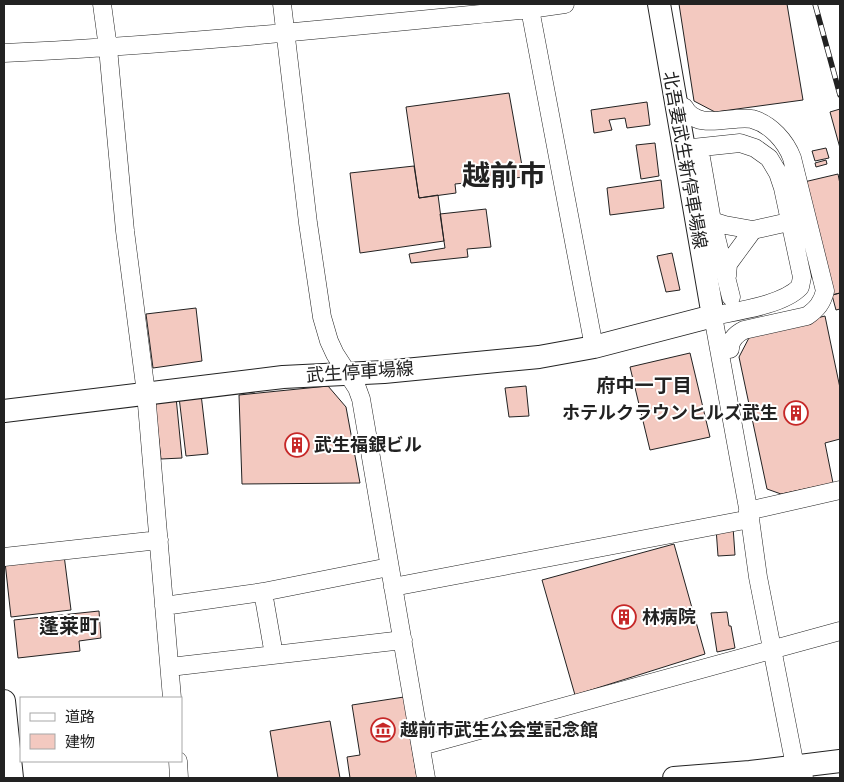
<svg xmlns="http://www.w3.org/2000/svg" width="844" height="782" font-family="Georgia,'Noto Sans JP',serif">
  <rect width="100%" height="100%" fill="#fff"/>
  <path fill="#f3c9c0" stroke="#222" d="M679,4H787L803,100L715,112L694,101Z
    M509,93L524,177L455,184L456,193L419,198L406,107Z
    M647,102L650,125L627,128L625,118L609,120L612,130L594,133L591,110Z
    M840,109V148L830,112Z
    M655,143L659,176L641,179L636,145Z
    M826,148L829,158L815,161L812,151Z
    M826,160L827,164L816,167L815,163Z
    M414,166L419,198L438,195L444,241L360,253L350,173Z
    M838,174L840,184V293L832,295L827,274L811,277L806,255L821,252L804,182Z
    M661,180L664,208L610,215L607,188Z
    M486,209L491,247L467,249L468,257L411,263L409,254L445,248L440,214Z
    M672,253L680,290L666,292L657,256Z
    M840,293V309L836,310L832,295Z
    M196,308L202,361L153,368L146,314Z
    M825,316L840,388V439L825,443L833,483L781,494L767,489L739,357L751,334Z
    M690,353L710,437L650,450L630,367Z
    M328,386L346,407L360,483L242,484L239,395Z
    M526,386L529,416L509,417L505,388Z
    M201,394L208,454L186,456L179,397Z
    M176,397L182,458L161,459L154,399Z
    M733,527L735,555L718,556L716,528Z
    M674,544L705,654L575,695L542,580Z
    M64,555L71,610L11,617L5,562Z
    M99,611L101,638L79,641L80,651L18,658L14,620Z
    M727,612L729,626H731L735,648L717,652L711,613Z
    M404,697L417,778H350L347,757L360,755L352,705Z
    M330,721L340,778H278L270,731Z"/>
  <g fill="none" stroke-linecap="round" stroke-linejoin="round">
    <g stroke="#222" stroke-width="19">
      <path id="minor" d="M102,4L108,48L125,231L146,393L172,698
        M282,4L308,223L322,317L329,341L335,354L357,388L361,399L426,778
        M530,9L594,347
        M4,53C180,45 355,26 530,9L565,4
        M684,107C697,132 731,115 752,119C771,124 786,142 792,158L825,291C822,303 817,309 807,316L744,330C736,334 730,340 730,349
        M683,149L740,143L755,148L769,158L778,173L783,188L802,277L800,287C783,305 737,311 713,316L750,519L758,577L795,766L804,778
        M701,158L712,221L731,297
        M712,221L725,225L753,230L802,219
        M727,276L728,264L753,230
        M748,511L840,490
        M4,557L159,540
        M393,587L750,519
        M263,592L274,655
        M164,606L263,592L389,567
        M170,667L403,640
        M421,746L840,631
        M178,761L179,778"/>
    </g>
    <g stroke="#222" stroke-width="24">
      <path id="major" d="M4,411L283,377L384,372L539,357L594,347L713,316L659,4
        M4,701L12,778
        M674,778L750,772L840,761"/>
    </g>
    <use href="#minor" stroke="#fff" stroke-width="18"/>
    <use href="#major" stroke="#fff" stroke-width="22"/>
    <g stroke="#222" stroke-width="5.5">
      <path id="rail" d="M815,4L840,95"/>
    </g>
    <use href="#rail" stroke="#fff" stroke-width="4" stroke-dasharray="11" stroke-linecap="butt"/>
  </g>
  <defs>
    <g id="building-ring" transform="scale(1.25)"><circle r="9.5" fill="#fff" stroke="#c62828" stroke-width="1.5"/><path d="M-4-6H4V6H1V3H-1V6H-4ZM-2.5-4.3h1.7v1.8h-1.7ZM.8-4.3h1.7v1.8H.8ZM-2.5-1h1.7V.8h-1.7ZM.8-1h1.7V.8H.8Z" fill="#c62828"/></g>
    <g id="museum-ring" transform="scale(1.25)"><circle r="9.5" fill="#fff" stroke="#c62828" stroke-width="1.5"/><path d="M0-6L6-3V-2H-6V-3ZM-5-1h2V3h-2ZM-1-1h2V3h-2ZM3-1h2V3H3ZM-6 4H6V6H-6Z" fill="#c62828"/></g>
  </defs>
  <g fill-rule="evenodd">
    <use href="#building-ring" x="796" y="413"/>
    <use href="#building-ring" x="297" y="445"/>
    <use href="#building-ring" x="624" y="617"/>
    <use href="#museum-ring" x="383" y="730"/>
  </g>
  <g text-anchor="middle" stroke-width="4" stroke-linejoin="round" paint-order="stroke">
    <g font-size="18" fill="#222" stroke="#fff">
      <text transform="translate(685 160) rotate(80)" y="6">北吾妻武生新停車場線</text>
      <text transform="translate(360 372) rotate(-4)" y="6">武生停車場線</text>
    </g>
    <g font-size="18" font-weight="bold" fill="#222" stroke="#fff" text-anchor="start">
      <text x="778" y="419" text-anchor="end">ホテルクラウンヒルズ武生</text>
      <text x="314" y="451">武生福銀ビル</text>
      <text x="642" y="623">林病院</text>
      <text x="400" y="736">越前市武生公会堂記念館</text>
    </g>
    <g font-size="19" font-weight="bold" fill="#222" stroke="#fff">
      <text x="644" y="392">府中一丁目</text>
    </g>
    <g font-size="20" font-weight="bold" fill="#222" stroke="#fff">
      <text x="69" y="633">蓬莱町</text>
    </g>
    <g font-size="28" font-weight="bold" fill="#222" stroke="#fff">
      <text x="504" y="185">越前市</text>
    </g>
  </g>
  <rect width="844" height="782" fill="none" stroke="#222222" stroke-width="10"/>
  <rect x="20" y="697" width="162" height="65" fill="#ffffff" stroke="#a7a7a7"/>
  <rect x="30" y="713" width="25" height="8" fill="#ffffff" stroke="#a7a7a7"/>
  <text x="65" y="722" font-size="15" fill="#222222">道路</text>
  <rect x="30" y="734" width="25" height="15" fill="#f3c9c0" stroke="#a7a7a7"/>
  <text x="65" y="747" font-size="15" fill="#222222">建物</text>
</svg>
